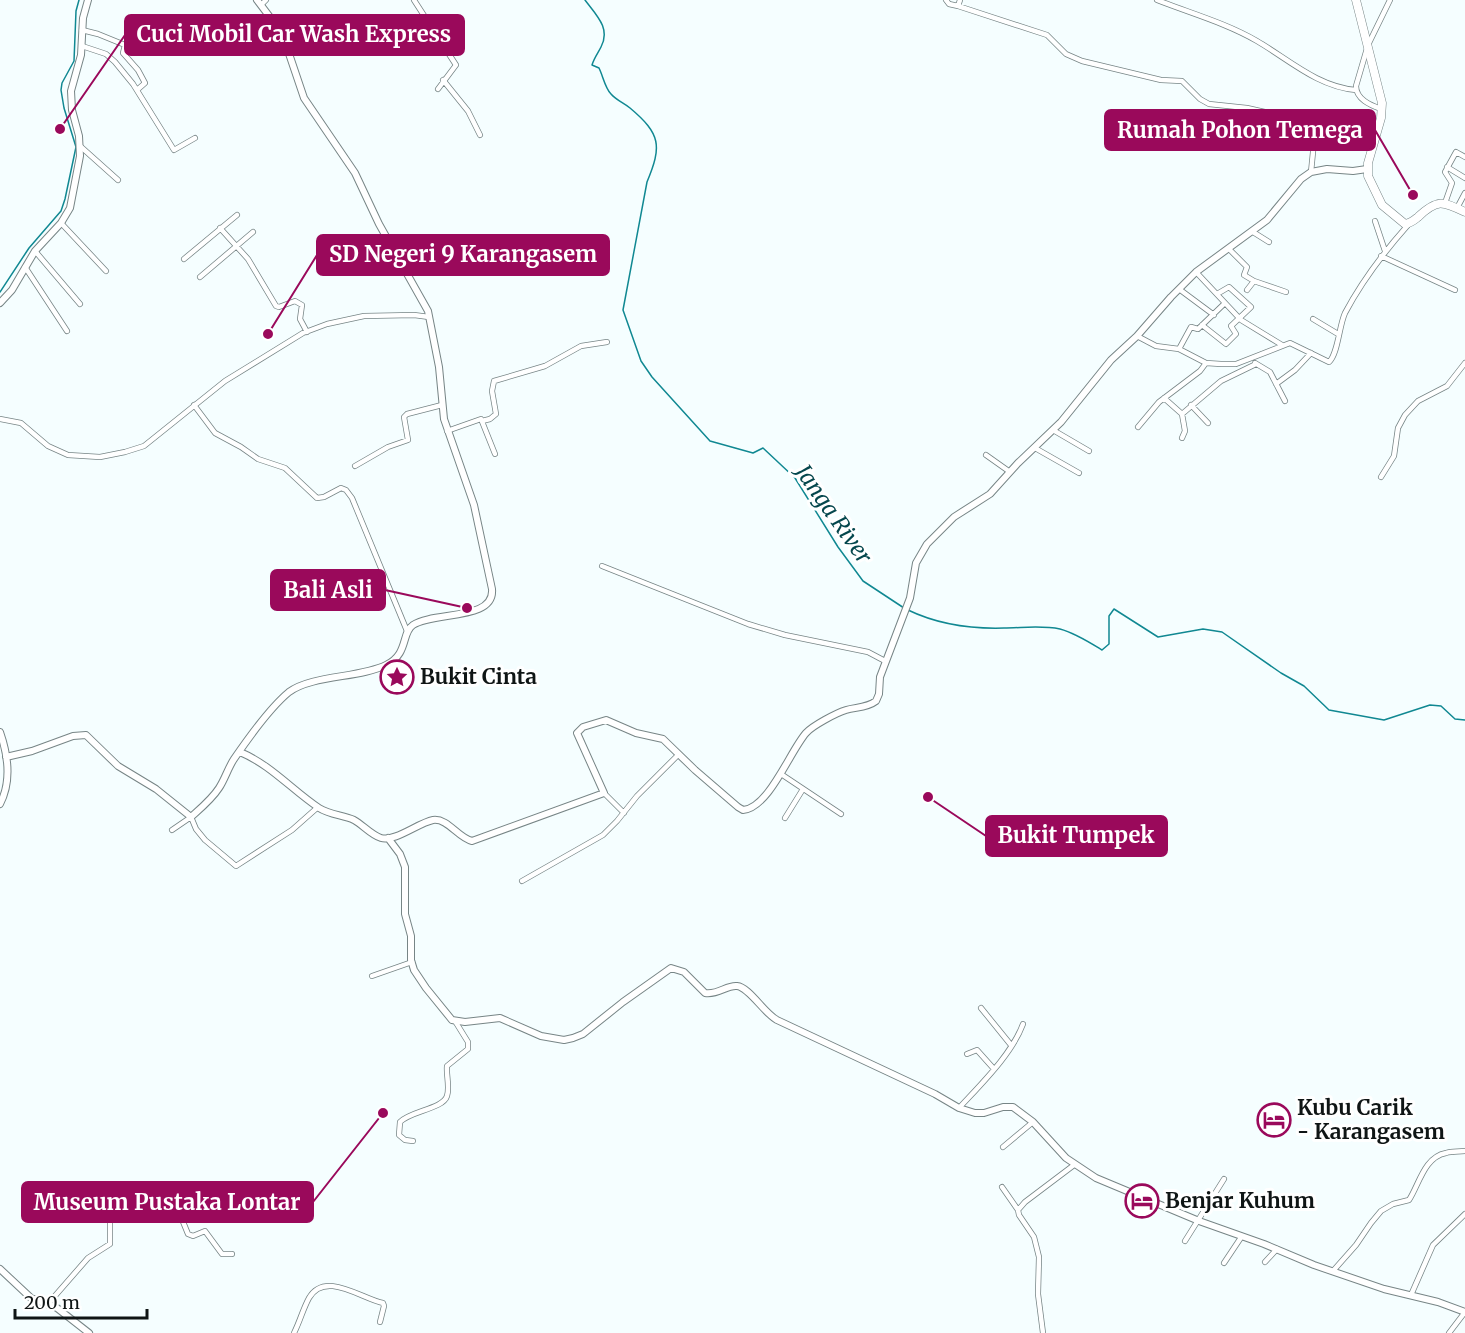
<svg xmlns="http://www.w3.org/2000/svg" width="1465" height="1333" font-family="Merriweather,serif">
  <rect width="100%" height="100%" fill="#f5feff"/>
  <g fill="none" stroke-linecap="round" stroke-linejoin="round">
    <path stroke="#108892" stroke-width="1.5" d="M585,0C596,15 611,28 601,47C598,53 594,58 592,65L599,68C603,76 605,88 611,94C616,100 624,103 630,108C661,134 662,146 647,182L623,310L641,361L652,377L710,441L753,453L763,448L795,478L838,547L863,581L904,608
      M0,292L29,248L61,211L65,199L76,147L64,108L61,90L62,83L74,61L76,11L79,0
      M908,610C937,624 971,629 1004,628C1022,628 1041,625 1060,629C1075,633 1089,642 1102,650L1109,644V616L1114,609L1158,637L1203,629L1222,632L1281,673L1304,686L1329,710L1384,720L1430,705L1441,706L1455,719L1465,720"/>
    <g stroke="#778586" stroke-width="6">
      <path id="minor" d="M414,0L456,65L438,89
        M946,0L949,4L958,6L960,0
        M1157,0C1190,13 1226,23 1257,41C1288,59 1318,87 1356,90
        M261,5L266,0
        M958,6L1047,35L1066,54L1082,61L1161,80L1182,81L1200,99L1209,104L1247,108L1274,114L1308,128L1312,133L1314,142L1311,172
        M82,30L98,34L125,45L123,53L138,70L145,83L137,90
        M82,46L106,54L115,62L133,84L174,150L195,138
        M443,80L468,111L480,135
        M1381,109C1370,105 1356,99 1356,86L1368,45L1390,0
        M80,146L118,180
        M1447,167L1465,178
        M1445,203L1452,183L1445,172L1456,152L1465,157
        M1457,208L1465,193
        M1375,221L1385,251
        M61,223L106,271
        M220,228L248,259L276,306L279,307L295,301L302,305L300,319L307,332
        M1253,232L1269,242
        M1229,249L1247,267L1244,275L1254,281L1247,290
        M35,251L80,304
        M1381,256L1455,290
        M184,259L237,215
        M25,267L67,331
        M1196,272L1241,320L1282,345
        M200,277L253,232
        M1254,281L1286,292
        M1179,289L1214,315
        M1313,319L1338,334
        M1202,325L1226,344L1236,334L1231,326L1251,307L1229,287L1217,294
        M1137,336L1156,346L1179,349L1206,363L1221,364H1236L1290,343L1329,362C1338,354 1339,326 1345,313C1362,281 1384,252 1408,225
        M1179,349L1191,327L1198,329L1225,303
        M1255,363L1270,372L1285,401
        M1276,384L1295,370L1311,353
        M1164,398L1182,414L1221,381L1256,364
        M194,405L215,433L241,447L258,459L285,468L317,498L324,497L341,488L346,490L352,498L407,631
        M1191,405L1208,423
        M0,419L21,423L48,446L68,455L100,457L125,452L144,446L225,381L303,333L327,324L364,316L414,315L429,317
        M482,421L490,419L496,414L492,391L494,381L545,366L581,346L607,342
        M1138,427L1159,402L1200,371L1206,363
        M1053,430L1089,451
        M447,431L481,419L495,454
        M1182,438L1185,431L1182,414
        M1035,448L1079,473
        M986,455L1010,472
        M355,466L388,447L408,440L404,417L407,414L442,405
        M1381,477L1394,456L1398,428L1405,415L1418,401L1447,386L1465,363
        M602,566L748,624L785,635L868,652L885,661
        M781,774L841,814
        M604,793L624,813
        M785,818L803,789
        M172,830L191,817L196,829L205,840L236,866L292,830L318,807
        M522,881L603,835L617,821L637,796L679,754
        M372,976L412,962
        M981,1008L1011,1045
        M967,1054L977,1050L994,1069
        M959,1108C981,1084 1012,1054 1023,1024
        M413,1141L405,1140L399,1135L400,1122C410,1111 443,1109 447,1096C450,1087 446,1075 447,1066L468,1049V1042L455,1021
        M1003,1147L1033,1122
        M1002,1187L1018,1210
        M1185,1241L1224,1179
        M1265,1262L1277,1249
        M1224,1263L1242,1236
        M1333,1271L1356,1245L1371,1223L1381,1211L1393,1204L1409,1200C1419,1185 1424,1157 1446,1153C1452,1151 1459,1152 1465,1151
        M1411,1295L1433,1245L1465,1214
        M47,1305L88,1258L110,1244V1213L113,1207L146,1191H165L177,1207L188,1234L193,1236L205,1231L222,1254H232
        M294,1333C300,1321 303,1309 309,1298C325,1270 362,1299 383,1303L384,1306L380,1322
        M1043,1333L1038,1294L1039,1257L1034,1237L1019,1215L1018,1210L1025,1202L1074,1165
        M1449,1333L1465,1312"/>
    </g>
    <g stroke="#778586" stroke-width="8">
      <path id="tertiary" d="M0,303L12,290L35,251L61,223L70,208L80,156L79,136L72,110L71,91L81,55L83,18L88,0
        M0,732C8,755 12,781 0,804
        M240,752C271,765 292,790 319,808C330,815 343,815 354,820C363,825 371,835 381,838C395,842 418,823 433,820C448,818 458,838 472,841L604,793L577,733L583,727L606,720L636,733L663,739L695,770L738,807L743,810C769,808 790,751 806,733C812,726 836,713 846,710C856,707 867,708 876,701L879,694L880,677L910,598L916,563L927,544L954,517L990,494L1018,463L1061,422L1111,360L1137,336L1171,297L1196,272L1267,220L1301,179L1311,172L1327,169L1353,171L1367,169
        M6,757L32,751L73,736L86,735L118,766L156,789L191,817C201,808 212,799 219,788C225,779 228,768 234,759C247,740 272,706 289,692C312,675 360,678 386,665C409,654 401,633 413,625C434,611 495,621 492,589L474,505L444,419L439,367L428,311L379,224L355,173L304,98L282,33L257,0
        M388,838L400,854L405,867V914L411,936V960L414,970L426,988L452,1020L465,1022L500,1018L541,1036L564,1040L573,1038L583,1034L623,1002L671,968L684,972L705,993C719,995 726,985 737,986C749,987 764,1013 777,1020L935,1094L959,1108L975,1113H984L1003,1107H1013L1033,1122L1066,1158L1096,1178L1199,1221L1264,1244L1314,1265L1384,1289L1438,1302L1465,1312
        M0,1269L31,1298L57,1308L89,1333"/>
    </g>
    <g stroke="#778586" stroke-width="9">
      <path id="trunk" d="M1356,0L1382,103L1381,118L1368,163V176L1382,205L1405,224C1411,223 1413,221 1418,217C1437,199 1442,201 1465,212"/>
    </g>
    <use href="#minor" stroke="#fff" stroke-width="4.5"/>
    <use href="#tertiary" stroke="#fff" stroke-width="6"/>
    <use href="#trunk" stroke="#fff" stroke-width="8"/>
  </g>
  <defs>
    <g id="sight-ring" transform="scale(1.725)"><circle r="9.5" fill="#fff" stroke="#9a095b" stroke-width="1.5"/><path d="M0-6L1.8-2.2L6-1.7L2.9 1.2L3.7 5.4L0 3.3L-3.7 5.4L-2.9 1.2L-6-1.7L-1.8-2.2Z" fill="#9a095b"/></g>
    <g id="hotel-ring" transform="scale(1.725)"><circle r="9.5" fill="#fff" stroke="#9a095b" stroke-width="1.5"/><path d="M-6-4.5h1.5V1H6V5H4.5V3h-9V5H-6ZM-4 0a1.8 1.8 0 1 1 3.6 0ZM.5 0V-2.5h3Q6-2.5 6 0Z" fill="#9a095b"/></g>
  </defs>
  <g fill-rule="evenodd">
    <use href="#sight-ring" x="397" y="677"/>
    <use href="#hotel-ring" x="1274" y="1120"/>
    <use href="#hotel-ring" x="1142" y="1201"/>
  </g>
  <g text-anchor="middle" stroke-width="6" stroke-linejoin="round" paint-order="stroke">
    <g font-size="21" font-weight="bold" fill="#0f1515" stroke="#fff" text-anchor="start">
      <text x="420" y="684">Bukit Cinta</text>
      <text x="1297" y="1115">Kubu Carik<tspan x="1297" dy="24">- Karangasem</tspan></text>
      <text x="1165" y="1208">Benjar Kuhum</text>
    </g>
    <g font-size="22" font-style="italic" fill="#05474d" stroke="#fff">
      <text transform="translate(834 514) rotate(55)" y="8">Janga River</text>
    </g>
  </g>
  <path fill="none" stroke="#9a095b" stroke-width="2" d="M60 129L125 35M1413 195L1375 130M268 334L317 255M467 608L385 590M928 797L986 836M383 1113L313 1202"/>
  <g fill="#9a095b" stroke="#fff" stroke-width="2">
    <circle cx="60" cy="129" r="6"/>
    <circle cx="1413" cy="195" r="6"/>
    <circle cx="268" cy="334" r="6"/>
    <circle cx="467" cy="608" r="6"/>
    <circle cx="928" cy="797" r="6"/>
    <circle cx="383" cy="1113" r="6"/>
  </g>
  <g fill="#9a095b" stroke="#9a095b" stroke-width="2">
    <rect x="125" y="15" width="339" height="40" rx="6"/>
    <rect x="1105" y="110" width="270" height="40" rx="6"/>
    <rect x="317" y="235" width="292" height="40" rx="6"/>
    <rect x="271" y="570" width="114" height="40" rx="6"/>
    <rect x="986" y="816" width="181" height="40" rx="6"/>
    <rect x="22" y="1182" width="291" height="40" rx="6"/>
  </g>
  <g font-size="22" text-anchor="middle" font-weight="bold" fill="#fff">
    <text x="294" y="42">Cuci Mobil Car Wash Express</text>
    <text x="1240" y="138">Rumah Pohon Temega</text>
    <text x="463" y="262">SD Negeri 9 Karangasem</text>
    <text x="328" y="598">Bali Asli</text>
    <text x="1076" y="843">Bukit Tumpek</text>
    <text x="167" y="1210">Museum Pustaka Lontar</text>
  </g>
  <path d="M15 1309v9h132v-9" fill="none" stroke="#0f1515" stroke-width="3"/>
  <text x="24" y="1309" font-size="18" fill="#0f1515" stroke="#ffffff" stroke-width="4.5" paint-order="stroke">200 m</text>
</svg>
